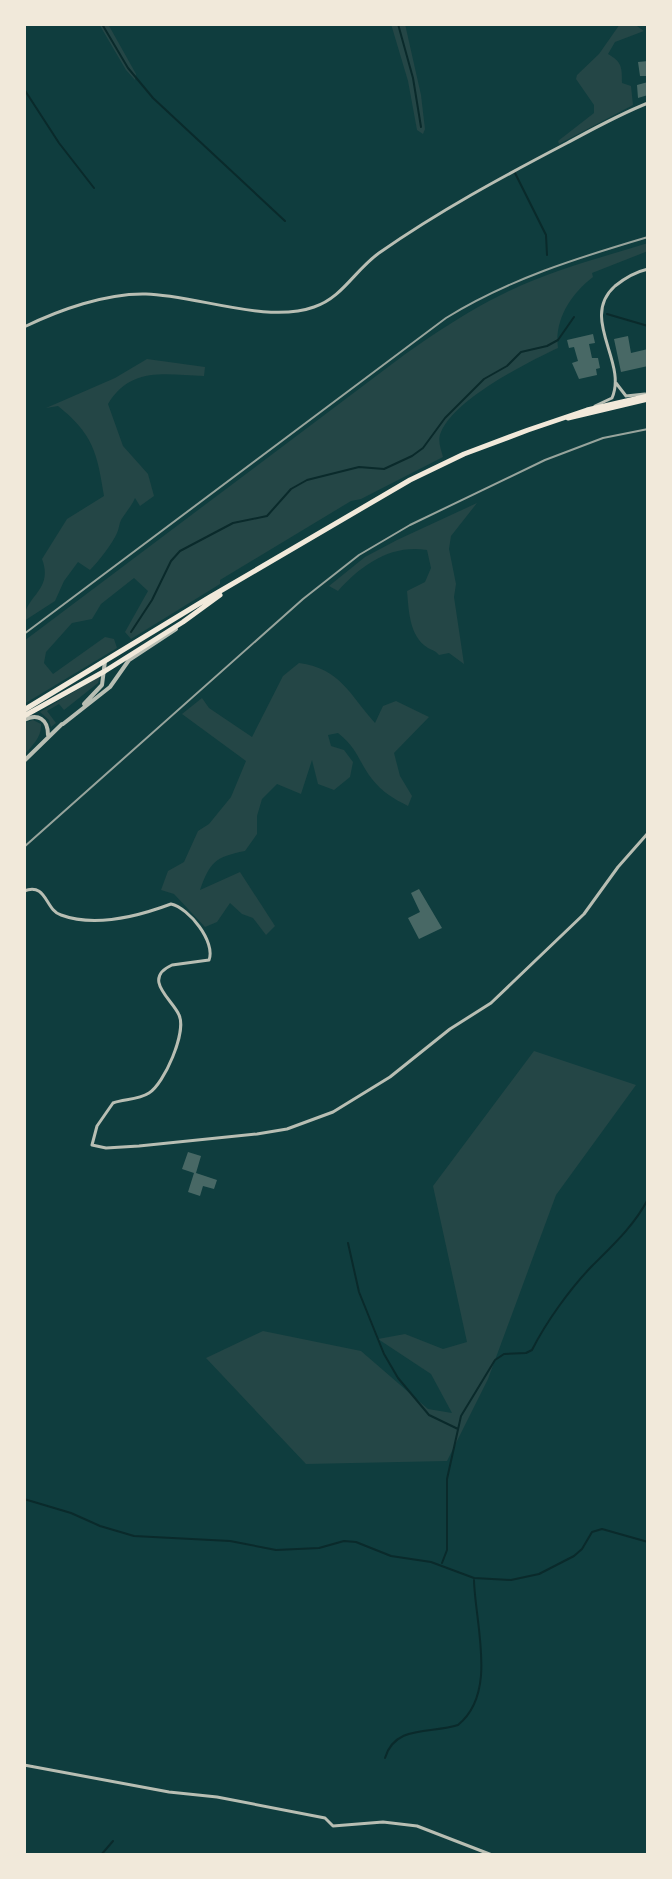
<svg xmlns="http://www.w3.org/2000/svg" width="672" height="1879" font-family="'Space Grotesk',sans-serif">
  <rect width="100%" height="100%" fill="#0f3d3e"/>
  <path fill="#244646" d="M99,24H108L136,74L135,80L126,70Z
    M391,24H405L421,95L425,129L423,134L417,130L408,81Z
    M620,24H634L644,31L615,42L608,54C622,62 622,67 622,83L631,86L633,105L559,144L558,141L594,113V105L576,79L577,75L599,54Z
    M648,243V251L592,273L593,277C571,294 554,320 558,348C526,363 455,399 441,432C437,440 441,449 443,457L361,499L351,501L220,580V584L131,639L125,632L148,591L134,578L101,604L92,619L72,623L46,652L44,663L53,674L105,637L114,639L117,648L24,704V641L404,355C435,333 468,311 503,294C548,271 600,258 648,243Z
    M147,359L205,367L204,376C166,375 131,366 108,404L123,446L148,474L154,496L140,506L135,498C131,507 126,512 121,520C119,524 119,529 117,533C112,544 99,561 90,570L78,562L64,581L55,601L24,621C24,595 54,591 42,559L67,519L104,496C97,452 93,434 58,406L46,408L115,378Z
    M477,503L451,536L449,549L456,584L454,597L464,664L449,653L439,655C436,651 432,650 428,648C409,636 409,611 407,591L425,582L431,568L427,550C391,544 361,565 338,591L329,586L365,557L397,540Z
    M299,663C341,669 349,694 375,723L383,706L396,701L429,717L394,753L400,776L412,796L408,806C394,799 382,792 372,779C358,761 359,750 338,733L328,735L331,746L344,750L353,762L350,777L334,790L318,784L312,760L301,794L277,784L262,799L257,816V834L245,851C215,857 210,862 200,890L240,872L275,926L266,935L253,918L242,914L230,903L217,922L205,927L174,894L161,890L168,871L184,862L198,831L209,824L231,797L246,761L182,714L202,698L209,708L252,737L283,676Z
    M100,676L98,683L64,710L59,704L47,711L56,723L51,727L49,720L40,712Z
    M33,720L41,724C42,737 32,746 24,755V723Z
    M534,1051L636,1085L556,1195L488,1379L447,1461L306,1464L206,1358L263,1331L361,1351L428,1409L452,1413L431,1374L378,1339L405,1334L443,1349L467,1342L433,1186Z"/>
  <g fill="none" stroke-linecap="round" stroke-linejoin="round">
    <path stroke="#0a2a2b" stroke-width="2" d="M102,24L128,68L153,98L285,221
      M398,24L413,78L421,127
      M24,89L59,143L94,188
      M515,173L546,235L547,255
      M607,314L648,326
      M131,632L152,600L171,561L180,551L233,523L267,516L291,489L307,480L359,467L384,469L412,456L423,448L445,418L484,379L507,366L521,352L547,346L558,340L574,317
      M348,1243L359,1292L384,1354L398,1378L429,1415L458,1429
      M24,1499L71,1513L100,1526L134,1536L230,1541L276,1550L319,1548L344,1541L356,1542L391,1556L431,1562L474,1578L511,1580L539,1574L574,1556L582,1549L592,1532L602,1529L648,1542
      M442,1563L447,1550V1479L461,1416L495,1360L504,1354L526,1353L532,1350C546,1322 570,1289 591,1267C612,1246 634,1226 648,1199
      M385,1758C395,1724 432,1734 458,1725C498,1693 475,1624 474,1580
      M101,1855L113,1841"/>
  </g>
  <path fill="#486865" d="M648,61V76H640L638,62Z
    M648,82V95L638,98L637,85Z
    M593,334L595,343L589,344L592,358H598L600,368L596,369L597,375L579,379L572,363L578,361L574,347L569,348L567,340Z
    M628,336L631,353L648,349V366L621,372L614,339Z
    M419,889L442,928L419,939L408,918L420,912L411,893Z
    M188,1152L201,1156L196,1173L217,1180L214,1189L203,1186L200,1196L188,1192L194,1173L182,1169Z"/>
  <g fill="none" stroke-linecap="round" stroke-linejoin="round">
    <path stroke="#b8beb3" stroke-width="3" d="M24,327C59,310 106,293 146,294C195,295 267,324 314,307C342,298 355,270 379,253C439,211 502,177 567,143C593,129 620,114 648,103
      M616,383L626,396L645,394
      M595,406L612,398C628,362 579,318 615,286C625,278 635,272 648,269
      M24,891C47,882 45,910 61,915C96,928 139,916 171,904C189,908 216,942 209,960L172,965C141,979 173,1000 179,1015C187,1032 164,1084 149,1093C138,1100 124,1099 113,1103L97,1126L92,1145L106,1148L139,1146L257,1134L287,1129L333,1112L390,1077L450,1029L491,1003L584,914L618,867L648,833
      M24,1765L169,1792L217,1797L325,1818L333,1826L383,1822L417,1826L492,1855"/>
    <path stroke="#b8beb3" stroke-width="4" d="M84,704L102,685L105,661
      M24,720C38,713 48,719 48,735
      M63,724L110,687L129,660L176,629
      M24,761L62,724"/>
    <path stroke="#f1e9da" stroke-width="5" d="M568,418L648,399
      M24,710L210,597L410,480L464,454L528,430L587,410L648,396
      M24,716L105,671L183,622L220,595"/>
    <path stroke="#97a49c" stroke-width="2" d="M24,634L446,318C509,279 577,258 648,237
      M24,847L303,599L359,555L410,525L545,460L603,438L648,429"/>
  </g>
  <rect width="672" height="1879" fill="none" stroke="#f1e9da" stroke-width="52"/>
</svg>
